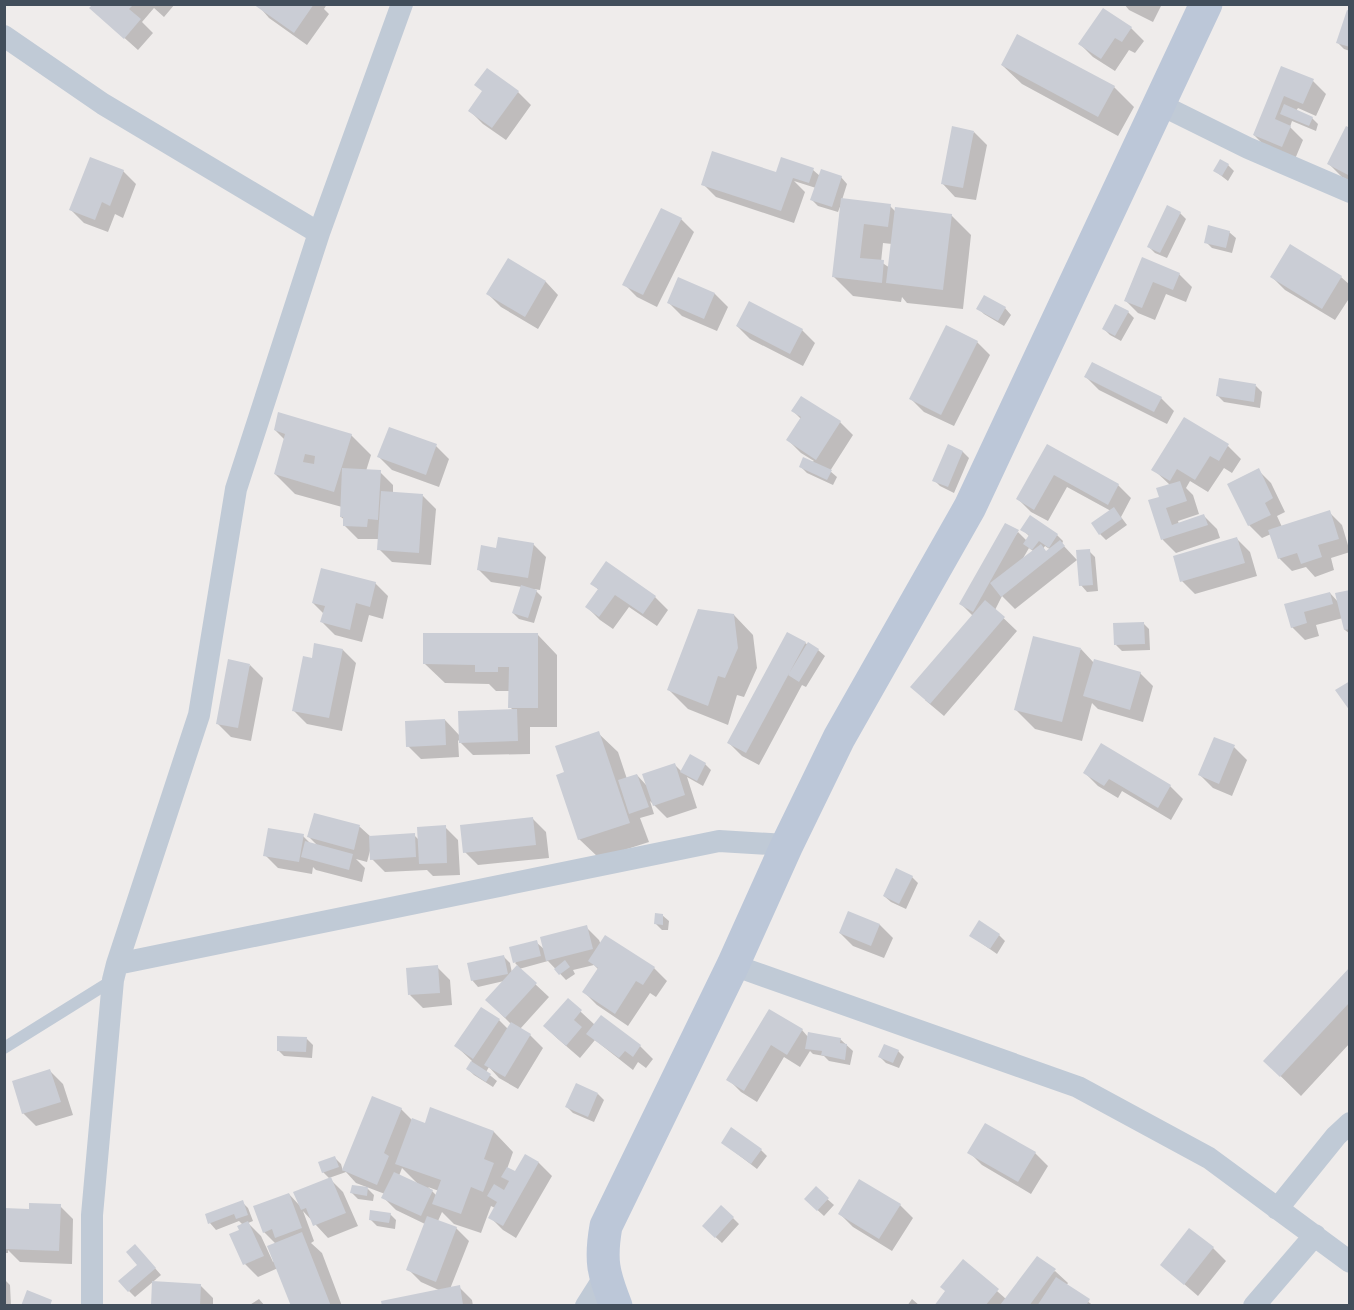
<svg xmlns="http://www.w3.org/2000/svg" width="1354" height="1310" font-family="Figtree,sans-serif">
  <rect width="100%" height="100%" fill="#efeceb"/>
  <path fill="#0003" fill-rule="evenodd" d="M94,4H175L164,17L154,8L142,22L153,33L138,50L91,8Z
    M257,4H327L324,9L329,14L307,45L269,18Z
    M1124,4H1162L1153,22L1129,10Z
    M1350,12V51L1344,49L1338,43Z
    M1131,28L1144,41L1135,53L1129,50L1115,71L1093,57L1080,44Z
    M1002,65L1114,87L1134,107L1118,136L1022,84Z
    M1282,68L1313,81L1326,94L1316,116L1298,108L1296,111L1312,118L1318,124L1316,131L1292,121L1290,127L1303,140L1295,159L1267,148L1254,135Z
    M518,92L531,105L506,140L483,124L470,111Z
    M1350,129V181L1342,177L1329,164Z
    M974,132L987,145L976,200L955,197L942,183Z
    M1228,165L1234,171L1228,181L1215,171Z
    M813,170L820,176L841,177L847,184L842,200L890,206L896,212L951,215L971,235L963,309L907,303L902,297L901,302L853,296L833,276L841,204L838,212L818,206L812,200L816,188L794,181L805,192L794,223L716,197L703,184ZM883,243L892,244L890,268L881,262Z
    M123,171L136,184L123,218L115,214L108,232L84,223L71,210Z
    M662,210L681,219L694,232L657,307L637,297L624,284Z
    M1180,213L1186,219L1167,258L1155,253L1149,247Z
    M1229,232L1236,238L1232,253L1212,248L1206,242Z
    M1142,259L1179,274L1192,287L1186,302L1166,294L1155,320L1138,313L1125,300Z
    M508,260L546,282L558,295L538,329L501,307L488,294Z
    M1272,277H1341L1350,285V297L1335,320L1285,290Z
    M679,279L715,294L728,307L717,331L682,316L669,303Z
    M985,297L1005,308L1011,315L1004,326L984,314L978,308Z
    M1128,312L1134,318L1121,341L1110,335L1104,329Z
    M737,326L802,330L815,343L803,366L750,339Z
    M977,342L990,355L954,426L924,412L911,399Z
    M1086,377L1161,398L1174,411L1167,424L1099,390Z
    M1256,386L1262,392L1260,408L1224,402L1218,396Z
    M801,398L840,422L853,435L830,471L837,477L833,485L807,473L801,467L814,461L801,453L788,440L801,419L793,411Z
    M390,429L436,446L449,459L439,487L392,470L379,457Z
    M275,430L351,435L371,455L366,471L380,472L393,485V494L423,496L436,509L431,565L392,562L379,549V539H358L344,525L345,520L341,517L342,507L295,494L275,474L285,440Z
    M949,446L963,452L969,458L954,493L940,486L934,480Z
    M1048,446L1118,485L1131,498L1121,517L1127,525L1106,540L1100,534L1111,511L1067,487L1048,521L1031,512L1018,499Z
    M1228,446L1241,459L1232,473L1224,468L1208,492L1190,481L1186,488L1193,495L1199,514L1178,521L1179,524L1204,516L1217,529L1220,538L1176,553L1163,540L1150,501L1161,498L1170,485L1153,469Z
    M1258,470L1271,483L1285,512L1277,516L1282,527L1329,512L1342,525L1350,552L1331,558L1334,570L1315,577L1306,567L1292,571L1279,558L1271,534L1262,538L1249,525Z
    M1022,529L1057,535L1063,541L1062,544L1077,560L1015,609L1002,596L995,610L1017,631L944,716L925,700L973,616L961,604L1018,532L1027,541L1030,537ZM1045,546L1051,550L1047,553L1043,549ZM1029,548L1033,551L1022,560Z
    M1237,539L1250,552L1257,576L1195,594L1182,581Z
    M533,544L546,557L540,590L534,589L542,597L534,623L519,619L513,613L522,587L491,582L478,569L497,550Z
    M1089,551L1095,557L1098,591L1087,592L1081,585Z
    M375,583L388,596L383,619L369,615L362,642L335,635L322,622L324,614L313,603Z
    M592,584L655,597L668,610L657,626L629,607L613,629L600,620L587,607L599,590Z
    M1350,591V634L1345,630L1343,618L1316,625L1319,636L1305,640L1292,627L1286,605L1330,593L1339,603Z
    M734,615L753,635L757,668L744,697L737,695L728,725L688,709L668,689Z
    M1143,623L1149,629L1150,650L1122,651L1116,645Z
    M538,635L557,655V727H530V754L473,755L458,740L459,757L421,759L408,746L445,720L460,736L514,711L510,707V691H496L489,684L445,683L425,664Z
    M805,643L818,650L825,656L806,687L802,685L759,765L742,756L729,743Z
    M1081,649L1094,663L1140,673L1153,686L1143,722L1098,709L1092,703L1082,741L1035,729L1016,710Z
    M343,650L356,663L342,731L307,724L294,711L313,660Z
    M250,665L263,678L251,741L231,737L218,724Z
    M598,733L618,752L627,779L637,775L647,786L674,764L682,772L705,764L711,770L703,786L687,777L697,808L667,818L650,801L654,814L640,818L649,842L599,858L579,839L566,773Z
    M1234,747L1247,760L1232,796L1213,788L1200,775Z
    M1085,773L1170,786L1183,799L1171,820L1122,791L1118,798L1098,786Z
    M315,814L360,827L371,837L414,835L419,840L445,827L458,840L460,875L433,876L427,870L385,872L372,859L371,847L367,862L356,859L365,868L362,882L316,870L313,867L312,874L278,868L265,855L303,836L312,845H317L309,837Z
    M533,819L546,832L549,858L478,865L465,852Z
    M912,877L918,883L906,909L891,902L884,896Z
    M849,913L880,925L893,938L884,958L853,946L840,933Z
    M662,915L669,921L668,930H662L656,924Z
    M586,927L599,940L601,945L654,968L667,981L656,997L650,993L628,1026L597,1005L584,992L599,970L594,965L573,970L575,974L566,980L548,961L519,969L549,997L520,1029L530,1035L543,1048L518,1089L499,1078L489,1067L486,1072L497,1081L493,1087L474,1075L468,1069L472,1061L456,1046L481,1009L499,1020L508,1029L511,1024L500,1013L504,981L478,987L472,980L504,957L510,963L512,973L518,966L515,963L536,942L545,950Z
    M999,935L1005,941L997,954L971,936Z
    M437,967L450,980L452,1005L423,1008L410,995Z
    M1350,969V1043L1301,1096L1265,1061Z
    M568,1000L595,1025L640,1046L653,1059L646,1068L638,1062L633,1070L595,1040L580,1058L558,1039L545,1026Z
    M769,1011L802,1030L809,1038L840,1039L853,1051L850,1065L829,1061L824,1056L813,1054L810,1051L800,1067L784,1057L757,1102L741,1092L728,1079Z
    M307,1039L313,1045L312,1058L284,1056L278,1050Z
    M898,1051L904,1057L899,1068L886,1063L880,1057Z
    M50,1071L63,1084L73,1115L36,1126L23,1113Z
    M598,1094L604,1100L594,1122L573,1113L567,1107Z
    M373,1098L401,1109L412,1120L426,1125L431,1109L494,1132L513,1152L507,1169L515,1173L525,1156L539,1163L552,1176L516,1238L503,1230L490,1217L495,1208L491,1206L481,1233L454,1224L442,1212L438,1221L456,1228L469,1241L450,1289L459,1287L472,1300L473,1306H383L441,1291L421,1282L408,1269L425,1224L396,1210L383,1197L385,1194L356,1183L346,1172L329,1178L343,1192L358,1226L328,1238L303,1211L314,1241L311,1243L322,1253L342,1306H293L278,1268L258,1277L245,1264L241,1231L243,1225L239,1221L216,1230L210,1223L207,1215L242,1202L248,1208L253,1221L248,1223L261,1236L273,1262L275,1261L276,1244L264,1232L289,1194L300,1206L330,1179L323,1172L335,1158L341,1164L343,1171ZM402,1168L418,1184L399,1176ZM428,1187L439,1191L437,1196Z
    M723,1143L761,1150L767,1156L757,1169Z
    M969,1152L1035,1153L1048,1166L1031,1194L982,1165Z
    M368,1189L374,1195L373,1201L358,1199L352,1193Z
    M816,1189L834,1205L824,1216L812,1205Z
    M900,1205L913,1218L892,1251L853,1227L840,1214Z
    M60,1206L73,1219L72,1264L20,1262L8,1250V1253H4V1209L31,1210Z
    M390,1214L396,1220L395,1229L377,1226L371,1220Z
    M733,1218L739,1224L722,1243L710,1232Z
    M1213,1248L1226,1261L1198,1296L1162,1265Z
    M141,1252L161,1275L135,1297L129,1291L139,1265Z
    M964,1262L1006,1299L1055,1271L1068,1283L1066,1286L1094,1306H936Z
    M4,1279L10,1285L11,1306H4Z
    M200,1285L213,1298V1306H152Z
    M259,1299L265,1306H248Z
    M912,1299L920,1306H907Z"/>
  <path fill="#cacdd5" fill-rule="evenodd" d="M253,4H314L294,33Z
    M92,5H133L129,9L141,19L124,39L89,8Z
    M1103,8L1132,27L1122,42L1115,38L1101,59L1078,44Z
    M1347,10L1350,11V47L1336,43Z
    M1017,34L1115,86L1098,117L1001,65Z
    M1281,66L1314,79L1303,104L1284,96L1275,119L1291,126L1282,147L1253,135Z
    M487,68L519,91L492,128L468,111L482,91L474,85Z
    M1284,104L1313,117L1309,126L1280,114Z
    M952,126L974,131L963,188L941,184Z
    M1346,126L1350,128V176L1327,164Z
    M712,151L776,172L781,157L814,168L809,183L793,178L781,211L701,185Z
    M90,157L124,170L110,206L102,202L95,220L69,210Z
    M1220,159L1229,164L1222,176L1213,171Z
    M821,169L842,176L832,207L810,200Z
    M841,198L891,204L888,227L864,224L860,258L884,260L882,283L832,277Z
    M1167,205L1181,212L1160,253L1147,247Z
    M895,207L952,214L943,290L886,283Z
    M661,208L682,218L643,295L622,285Z
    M1208,225L1230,231L1226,248L1204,243Z
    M1290,244L1342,276L1322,309L1270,277Z
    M1142,257L1180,273L1173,290L1153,282L1142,308L1124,301Z
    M508,258L546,281L525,317L486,294Z
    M678,277L715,293L704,319L667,303Z
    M984,295L1006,307L998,321L976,309Z
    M749,301L803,329L790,354L736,326Z
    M1115,304L1129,311L1115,336L1102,329Z
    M946,325L978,341L941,415L909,399Z
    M1092,362L1162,397L1154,412L1084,377Z
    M1219,378L1256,384L1254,402L1216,396Z
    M801,396L841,421L816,460L786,440L801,417L791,411Z
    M278,412L352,434L334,492L274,474L285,434L274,430ZM305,454L315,456L314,464L303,462Z
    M1184,417L1229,444L1219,461L1210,456L1195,480L1177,469L1170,481L1151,470Z
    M389,427L437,444L426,475L377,457Z
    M948,444L963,451L948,487L932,481Z
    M1047,444L1119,484L1108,505L1054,475L1034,510L1016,499Z
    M803,457L832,470L827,480L799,467Z
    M342,468L381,470L378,520L368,519L367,527L343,526V517H340Z
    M1259,468L1273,498L1265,503L1271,515L1248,526L1227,484Z
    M1180,481L1187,501L1166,508L1172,525L1204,514L1208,525L1161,540L1148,500L1159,497L1156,488Z
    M381,491L423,494L419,553L377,550Z
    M1114,507L1122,519L1099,535L1091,523Z
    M1330,510L1339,539L1318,545L1322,557L1301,564L1297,553L1278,559L1268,530Z
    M1030,515L1058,534L1049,548L1039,541L1032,550L1023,544L1029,535L1020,530Z
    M1005,523L1019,530L973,612L959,604Z
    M498,537L534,543L528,578L477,570L481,545L496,548Z
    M1237,537L1245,563L1180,582L1173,556Z
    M1060,540L1065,546L1001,597L990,583L1041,544L1046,551Z
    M1090,549L1093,585L1079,586L1076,550Z
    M606,561L656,596L643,614L615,595L599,617L585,607L598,589L590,584Z
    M321,568L376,582L370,607L356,603L350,630L320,622L325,606L312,603Z
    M521,585L537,590L528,618L512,613Z
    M1350,590V629L1344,630L1335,593Z
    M1330,592L1333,604L1304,612L1307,623L1291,628L1284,604Z
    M985,600L1005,617L930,704L910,687Z
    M698,609L734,614L738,648L725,678L718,676L708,706L667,690Z
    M1144,622L1145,644L1114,645L1113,623Z
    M787,632L806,642L746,753L727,743Z
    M423,633H538V708H508L509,667H498V672H475V665L423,664Z
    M1033,636L1081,648L1062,722L1014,710Z
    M808,642L819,649L799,682L788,675Z
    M314,643L343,649L329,718L292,711L303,656L312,658Z
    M228,659L250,664L238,728L216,724Z
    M1094,659L1141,672L1130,710L1083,696Z
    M1350,681V711L1335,690Z
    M517,709L518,741L459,743L458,711Z
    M445,719L446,745L406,747L405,721Z
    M599,731L630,823L578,840L556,775L564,772L555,746Z
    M1214,737L1235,745L1219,784L1198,775Z
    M1101,743L1171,785L1158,808L1109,779L1104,786L1083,773Z
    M690,754L706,763L697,781L680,772Z
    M675,763L685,795L653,806L642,774Z
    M637,774L649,807L629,814L618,780Z
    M314,813L360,825L354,850L307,837Z
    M533,817L536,845L463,853L460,825Z
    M446,825L447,863L419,864L417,827Z
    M268,828L304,834L299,862L263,856Z
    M415,833L416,857L370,860L369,836Z
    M305,841L353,854L349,870L301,857Z
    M896,868L913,876L899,904L883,896Z
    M848,911L880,924L871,946L839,933Z
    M655,913L663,914V925L654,924Z
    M979,920L1000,934L990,949L969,936Z
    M587,925L593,949L546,961L540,937Z
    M605,935L655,967L643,985L636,981L615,1014L582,992L598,968L588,961Z
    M537,940L541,956L513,963L509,947Z
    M504,955L508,974L471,981L467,963Z
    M565,960L570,967L559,975L554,969Z
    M438,965L440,993L408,995L406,968Z
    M517,965L537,983L505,1018L485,1000Z
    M1350,967V1002L1280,1077L1263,1061Z
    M568,998L582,1010L574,1020L582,1027L566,1046L543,1026Z
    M481,1007L500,1019L473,1059L454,1046Z
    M769,1009L803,1029L787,1055L771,1045L744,1091L726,1080Z
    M601,1015L641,1045L633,1057L625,1051L619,1058L586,1034Z
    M511,1022L531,1034L505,1077L484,1065Z
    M808,1032L841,1038L840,1043L847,1044L845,1060L821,1055L822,1051L805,1049Z
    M277,1036L307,1037L306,1052L277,1051Z
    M884,1044L899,1050L893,1063L878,1057Z
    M471,1061L491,1074L486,1082L466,1069Z
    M50,1069L61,1102L22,1114L12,1081Z
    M576,1083L598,1093L588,1117L565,1107Z
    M372,1096L402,1108L384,1153L389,1156L377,1185L342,1170Z
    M430,1107L494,1131L484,1159L494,1163L483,1192L471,1187L461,1214L432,1204L441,1180L395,1164L412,1118L425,1123Z
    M985,1123L1036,1152L1018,1182L967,1153Z
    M731,1127L762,1149L751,1164L721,1143Z
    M525,1154L539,1162L503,1226L488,1218L497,1202L487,1196L494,1184L504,1190L509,1181L501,1177L507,1167L515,1171Z
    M335,1156L339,1167L322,1173L318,1162Z
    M394,1172L433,1190L421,1216L381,1198Z
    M331,1177L346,1213L313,1226L306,1208L301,1210L293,1192Z
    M859,1179L901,1204L879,1239L838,1214Z
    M352,1185L368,1187L367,1196L350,1193Z
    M816,1186L829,1198L817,1211L804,1199Z
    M289,1193L302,1228L275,1238L272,1229L263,1233L253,1206Z
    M243,1200L248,1215L236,1219L234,1214L208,1224L205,1214Z
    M29,1203L61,1204L59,1251L5,1249L4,1208L29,1209Z
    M721,1205L734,1217L715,1238L702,1226Z
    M370,1210L391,1213L389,1223L369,1220Z
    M427,1216L457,1227L436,1282L406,1270Z
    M248,1221L264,1256L243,1265L229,1234L239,1230L237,1226Z
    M1189,1228L1214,1247L1184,1285L1160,1265Z
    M302,1232L331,1306H291L267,1246Z
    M135,1244L156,1268L128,1292L118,1281L137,1265L126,1252Z
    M1037,1256L1056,1269L1029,1306H1001L1000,1305Z
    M963,1259L999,1289L985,1306H934L945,1291L940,1287Z
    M1056,1277L1090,1299L1086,1306H1037Z
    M152,1281L201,1284L200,1306H151Z
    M460,1285L463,1305L382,1306L381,1301Z
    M27,1290L52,1300L50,1306H21Z"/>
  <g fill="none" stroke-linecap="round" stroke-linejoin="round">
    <path stroke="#c0cad6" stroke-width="12" d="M4,1048L113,980"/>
    <path stroke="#c0cad6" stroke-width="22" d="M4,36L103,104L319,233
      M1159,104L1248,148L1350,192
      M117,964L719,841L787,845
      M733,965L1078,1087L1209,1158L1350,1262
      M1277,1209L1336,1136L1350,1123
      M92,1306V1215L113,980L117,964L199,715L236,489L319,233L402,4
      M586,1306L605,1276
      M1254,1306L1315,1235"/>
    <path stroke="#bcc7d8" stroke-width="33" d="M616,1306C603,1273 600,1260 606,1226L733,965L787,845L839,738L970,507L1206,4"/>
  </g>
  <rect width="1354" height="1310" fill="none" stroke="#424e5b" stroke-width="12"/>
</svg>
